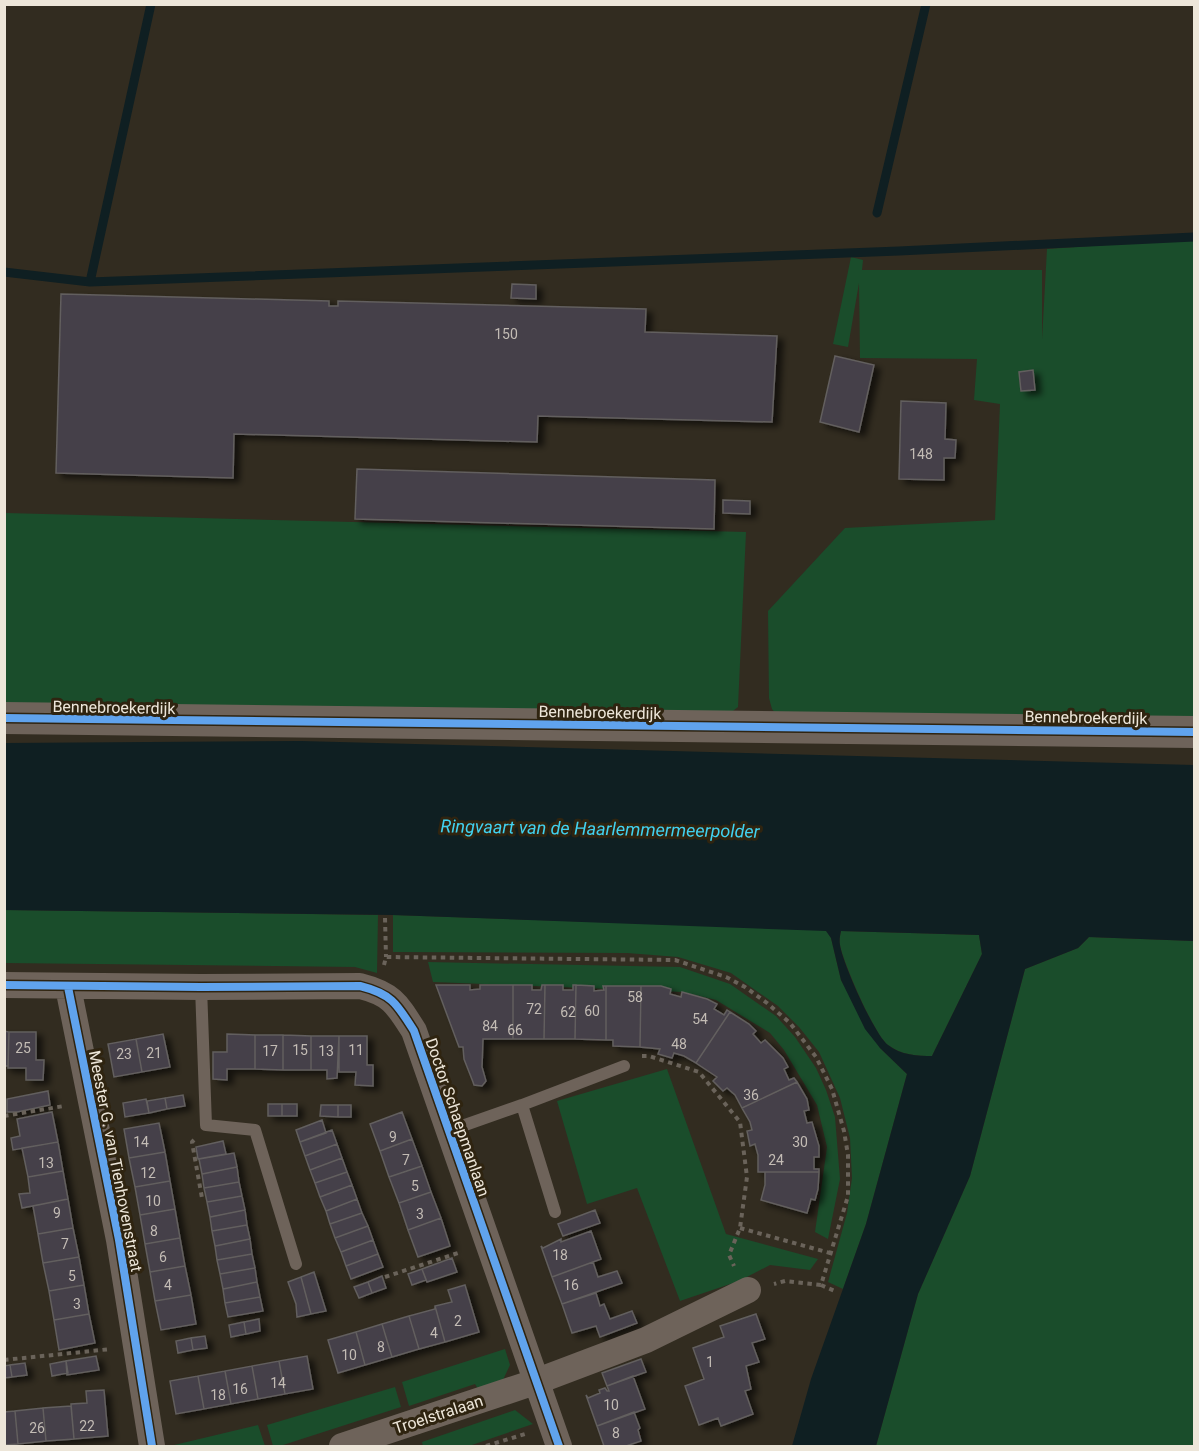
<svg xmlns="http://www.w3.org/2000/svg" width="1199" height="1451" font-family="Roboto,sans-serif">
  <defs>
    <filter id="shadow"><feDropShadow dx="6" dy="4" stdDeviation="3" flood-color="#0009"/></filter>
  </defs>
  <rect width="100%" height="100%" fill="#322c20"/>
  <path fill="#1a4d2b" d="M1194,239V721L777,715L772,709L769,698L768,611L845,528L995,520L1000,404L974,400L977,359L860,358L859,283L848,347L833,344L851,257L863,260L862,270H1042V340L1047,249Z
    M5,513L746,532L738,707L729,714L5,705Z
    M5,910L378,915L377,973L355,967L5,963Z
    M393,915L826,930L831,938L841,980L880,1048L907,1074L866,1224L843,1289L828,1282L847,1213L852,1178L850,1138L840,1098L819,1052L799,1027L778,1006L731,973L678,957L627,953L393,952Z
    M841,931L979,935L982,954L932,1056C918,1056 901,1055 888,1045C875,1036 843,962 840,945C839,941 840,936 841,931Z
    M1089,937L1194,941V1446H876L918,1294L970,1176L1025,969L1078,948Z
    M428,962L680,967L730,984L776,1016L795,1037L816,1068L826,1090L835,1117L840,1179L828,1239L815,1232L827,1147L817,1105L784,1050L770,1033L716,1000L683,992L433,982Z
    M667,1069L726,1234L818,1259L810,1270L770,1265L739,1281L680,1301L637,1188L587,1204L557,1101Z
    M505,1349L510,1365L502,1382L480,1392L475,1384L409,1406L402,1382Z
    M395,1387L401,1407L280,1446H273L267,1425Z
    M515,1410L533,1424L469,1446H423L422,1442Z
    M258,1425L265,1446H170Z"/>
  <path fill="#0f1f22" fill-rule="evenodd" d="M301,741L1194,765V941L1089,937L1078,948L1025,969L970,1176L918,1294L876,1446H792L811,1379L866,1224L907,1074L880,1048L865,1029L841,980L831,938L826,931L393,915L5,910V743ZM841,931L979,935L982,954L932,1056C918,1056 900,1055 888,1045C875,1036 842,962 840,945C839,941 840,935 841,931Z"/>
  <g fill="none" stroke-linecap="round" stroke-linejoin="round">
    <path stroke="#0f1f22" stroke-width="9" d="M877,213L926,4
      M4,272L90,282L151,4
      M90,282L899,251L1194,237"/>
  </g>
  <path fill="#453f48" stroke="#625f5e" stroke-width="1.5" filter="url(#shadow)" d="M512,284L536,285V299L511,298Z
    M61,294L329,301V306H338V301L646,309L645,332L777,336L772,422L538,416L537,442L234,434L233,478L56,473Z
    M835,356L874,365L859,432L820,422Z
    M1033,370L1035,390L1021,391L1019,372Z
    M901,401L946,403L945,439L956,440L955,458H944V480L899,479Z
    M357,469L715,480L714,529L355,519Z
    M723,500L750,501V514L723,513Z
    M436,985H470V990L480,989V985H513V1039H483L482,1067L486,1081L482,1086L474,1085L473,1082L464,1059L463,1047H459Z
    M513,985H532V990H541L542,985H545L544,1039H513Z
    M545,985H563V990H573V985H576L575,1039H544Z
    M576,985L594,986V991L604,990L603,986H606V1040L575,1039Z
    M606,986H641L640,1047L613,1046V1040H606Z
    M641,986H661L671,989L670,994L681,997L682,992L707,999L717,1004L714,1009L724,1015L727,1010L730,1012L696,1063L684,1056L674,1053L672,1058L658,1054L660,1049L640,1047Z
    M730,1012L749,1024L756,1031L753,1034L761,1043L765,1040L783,1058L788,1067L784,1069L789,1080L794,1078L797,1082L742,1108L735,1095L727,1088L723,1091L713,1081L717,1077L696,1063Z
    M4,1031L9,1032L8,1066H4Z
    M9,1032H36V1060H44L43,1080H26V1068H8Z
    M163,1034L170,1067L142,1072L136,1039Z
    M227,1034L255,1035V1069H227V1080L213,1079V1052H227Z
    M255,1035H283V1070L255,1069Z
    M283,1035L311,1036V1070H283Z
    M311,1036H339L337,1078L327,1079V1070H311Z
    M339,1036H367V1065H373V1086L355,1085L356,1072H339Z
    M136,1039L142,1072L114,1077L108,1044Z
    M797,1082L807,1099L809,1110L804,1111L807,1123L812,1122L819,1146V1157H814V1169H819V1172H758V1155L755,1144L750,1146L747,1131L752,1130L750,1122L742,1108Z
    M48,1091L50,1105L17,1112H7V1099Z
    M183,1095L185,1106L167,1109L165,1098Z
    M165,1098L167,1109L149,1113L147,1101Z
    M146,1099L149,1113L125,1117L123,1103Z
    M268,1104H282V1116H268Z
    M282,1104H297V1116H282Z
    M321,1105H338V1117L320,1116Z
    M338,1105H351V1117H338Z
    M52,1112L58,1142L13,1150L11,1138L20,1136L17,1119Z
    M402,1112L412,1139L380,1151L370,1124Z
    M322,1120L326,1133L300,1142L296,1130Z
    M159,1123L165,1152L129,1158L124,1129Z
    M332,1130L337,1144L305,1156L300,1142Z
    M412,1139L422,1166L389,1177L380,1151Z
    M223,1141L226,1154L198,1159L196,1147Z
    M58,1142L63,1171L28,1177L22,1148Z
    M337,1144L342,1158L310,1170L305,1156Z
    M165,1152L170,1181L135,1187L129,1158Z
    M234,1153L237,1167L202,1174L199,1159Z
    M342,1158L347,1172L315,1183L310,1170Z
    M422,1166L431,1192L399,1203L389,1177Z
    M237,1167L239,1182L204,1188L202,1174Z
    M63,1171L68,1199L22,1208L19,1194L30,1193L28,1177Z
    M347,1172L352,1185L320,1197L315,1183Z
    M765,1172H819L818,1189L815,1200L811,1199L807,1213L761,1200L765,1185Z
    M170,1181L175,1209L140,1215L135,1187Z
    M239,1182L242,1196L207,1202L204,1188Z
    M352,1185L357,1199L326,1211L320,1197Z
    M431,1192L441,1218L408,1230L399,1203Z
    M242,1196L245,1210L210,1217L207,1202Z
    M68,1199L73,1228L38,1234L33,1206Z
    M357,1199L362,1213L330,1224L326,1211Z
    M175,1209L180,1238L145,1244L140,1215Z
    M245,1210L247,1225L212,1231L210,1217Z
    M595,1210L600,1223L563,1236L558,1224Z
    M362,1213L368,1226L335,1238L330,1224Z
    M441,1218L450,1246L418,1257L408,1230Z
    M247,1225L250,1239L215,1246L212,1231Z
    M368,1226L373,1240L341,1252L335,1238Z
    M73,1228L79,1257L43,1263L38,1234Z
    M591,1231L601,1259L552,1277L541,1246L543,1248L561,1239V1242Z
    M180,1238L185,1266L150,1272L145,1244Z
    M250,1239L252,1254L217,1260L215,1246Z
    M373,1240L378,1254L346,1266L341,1252Z
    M252,1254L255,1268L220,1274L217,1260Z
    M378,1254L383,1267L351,1279L346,1266Z
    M79,1257L84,1285L49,1291L43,1263Z
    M452,1258L457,1272L427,1282L422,1269Z
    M593,1262L598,1277L617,1271L622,1283L562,1304L552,1277Z
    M185,1266L191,1295L155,1301L150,1272Z
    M255,1268L257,1282L223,1289L220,1274Z
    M422,1269L426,1280L412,1285L408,1274Z
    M314,1272L326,1311L311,1314L301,1277Z
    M382,1276L386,1288L372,1293L368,1282Z
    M301,1277L311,1314L297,1317L296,1304L288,1282Z
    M257,1282L260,1297L225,1303L223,1289Z
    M368,1282L372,1293L359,1298L354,1287Z
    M84,1285L89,1314L54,1320L49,1291Z
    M465,1285L479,1332L445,1342L435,1306L452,1302L448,1290Z
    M596,1293L600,1306L604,1304L610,1319L632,1311L637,1323L600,1337L596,1326L572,1333L562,1304Z
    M191,1295L196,1324L161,1330L155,1301Z
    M260,1297L263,1311L228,1317L225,1303Z
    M435,1306L445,1342L419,1349L409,1316L435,1309Z
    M89,1314L95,1343L59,1350L54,1320Z
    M756,1314L765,1339L752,1343L759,1362L746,1366L751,1389L745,1391L753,1414L721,1426L718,1418L699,1425L685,1386L704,1379L693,1348L724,1337L720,1326Z
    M409,1316L419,1349L392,1357L382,1324Z
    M259,1319L260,1331L246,1334L244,1322Z
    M244,1322L246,1334L231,1337L229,1325Z
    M382,1324L392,1357L365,1365L356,1332Z
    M356,1332L365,1365L338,1373L328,1340Z
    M205,1336L207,1348L193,1350L191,1338Z
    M191,1338L193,1350L178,1353L176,1341Z
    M96,1356L99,1370L67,1375L66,1361Z
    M307,1356L313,1389L285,1394L279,1361Z
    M641,1359L646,1372L607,1386L602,1373Z
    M66,1361L68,1373L52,1376L50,1364Z
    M279,1361L285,1394L258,1399L252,1366Z
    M25,1363L27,1375L12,1377L10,1365Z
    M10,1365L12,1377L4,1378V1366Z
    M252,1366L258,1399L231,1404L225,1371Z
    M225,1371L231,1404L204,1409L198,1376Z
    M198,1376L204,1409L176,1414L170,1381Z
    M633,1376L645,1409L597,1426L586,1395L588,1398L600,1393L599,1390L605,1388L607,1391H609L607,1386Z
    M104,1390L108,1436L74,1439L71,1404L87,1403L86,1391Z
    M71,1406L74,1439L46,1441L43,1408Z
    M43,1408L46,1441L18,1444L15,1411Z
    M15,1411L18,1444L4,1445V1412Z
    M634,1412L640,1428L638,1430L641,1441L626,1446H604L597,1426Z"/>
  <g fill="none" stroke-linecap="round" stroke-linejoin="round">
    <path stroke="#6a635a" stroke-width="4" stroke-dasharray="4.5 4.5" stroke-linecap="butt" d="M385,918L386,957
      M384,965L386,957L675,960L726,977L745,987L767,1003L790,1023L816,1057L832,1089L844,1131L848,1155V1196L821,1285L785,1281L774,1284
      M642,1056H649L699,1072L740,1122L747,1177L740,1228L729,1255L734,1266
      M4,1116L64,1106
      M194,1140L192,1142L202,1198
      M740,1228L830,1253
      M385,1277L461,1252
      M821,1285L837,1292
      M4,1360L111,1349
      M486,1446L525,1434"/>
    <path stroke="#6e635a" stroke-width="12" d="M201,987L206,1125L255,1130L296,1264
      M522,1105L624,1066
      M448,1131L522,1105L555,1212"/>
    <path stroke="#6e635a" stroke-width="26" d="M4,985L201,987L360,986C392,994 397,1004 414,1031L559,1446
      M68,987L119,1240L152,1446
      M342,1446L535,1382L646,1340L748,1290"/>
    <path stroke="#6e635a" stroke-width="32" d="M4,718L1194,732"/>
    <g stroke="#2f2410" stroke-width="11">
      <path id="cycleway" d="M4,718L1194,732
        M4,985L201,987L360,986C392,994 397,1004 414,1031L559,1446
        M68,987L119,1240L152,1446"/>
    </g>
    <use href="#cycleway" stroke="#60a3ed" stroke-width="8"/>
  </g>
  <g text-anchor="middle" stroke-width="6" stroke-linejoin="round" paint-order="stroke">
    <g font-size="14" fill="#c3bcb5">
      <text x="506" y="339">150</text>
      <text x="921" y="459">148</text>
      <text x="635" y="1002">58</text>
      <text x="534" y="1014">72</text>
      <text x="592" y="1016">60</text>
      <text x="568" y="1017">62</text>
      <text x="700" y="1024">54</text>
      <text x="490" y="1031">84</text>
      <text x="515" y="1035">66</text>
      <text x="679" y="1049">48</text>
      <text x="23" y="1053">25</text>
      <text x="300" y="1055">15</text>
      <text x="356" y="1055">11</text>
      <text x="270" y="1056">17</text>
      <text x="326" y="1056">13</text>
      <text x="154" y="1058">21</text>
      <text x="124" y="1059">23</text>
      <text x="751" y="1100">36</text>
      <text x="393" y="1142">9</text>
      <text x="141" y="1147">14</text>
      <text x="800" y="1147">30</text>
      <text x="406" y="1165">7</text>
      <text x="776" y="1165">24</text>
      <text x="46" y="1168">13</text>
      <text x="148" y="1178">12</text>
      <text x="415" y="1191">5</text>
      <text x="153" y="1206">10</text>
      <text x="57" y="1218">9</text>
      <text x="420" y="1219">3</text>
      <text x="154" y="1236">8</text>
      <text x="65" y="1249">7</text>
      <text x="560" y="1260">18</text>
      <text x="163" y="1262">6</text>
      <text x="72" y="1281">5</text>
      <text x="168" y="1290">4</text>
      <text x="571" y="1290">16</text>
      <text x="77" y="1309">3</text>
      <text x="458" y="1326">2</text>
      <text x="434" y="1338">4</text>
      <text x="381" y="1352">8</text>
      <text x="349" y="1360">10</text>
      <text x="710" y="1367">1</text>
      <text x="278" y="1388">14</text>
      <text x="240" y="1394">16</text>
      <text x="218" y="1400">18</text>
      <text x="611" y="1410">10</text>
      <text x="87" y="1431">22</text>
      <text x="37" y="1433">26</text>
      <text x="616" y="1438">8</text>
    </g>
    <g font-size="16" fill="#ede6d9" stroke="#2f2410">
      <text transform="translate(114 707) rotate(1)" y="6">Bennebroekerdijk</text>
      <text transform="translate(600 712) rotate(1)" y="6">Bennebroekerdijk</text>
      <text transform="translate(1086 717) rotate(1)" y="6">Bennebroekerdijk</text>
      <text transform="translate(458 1117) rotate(71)" y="6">Doctor Schaepmanlaan</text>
      <text transform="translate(116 1161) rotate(79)" y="6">Meester G. van Tienhovenstraat</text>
      <text transform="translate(438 1414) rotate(-18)" y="6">Troelstralaan</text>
    </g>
    <g font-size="18" font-style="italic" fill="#41d2f0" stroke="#2f2410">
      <text transform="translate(600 829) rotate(1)" y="6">Ringvaart van de Haarlemmermeerpolder</text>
    </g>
  </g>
  <rect width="1199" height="1451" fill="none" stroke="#ede6d9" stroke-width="12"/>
</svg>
